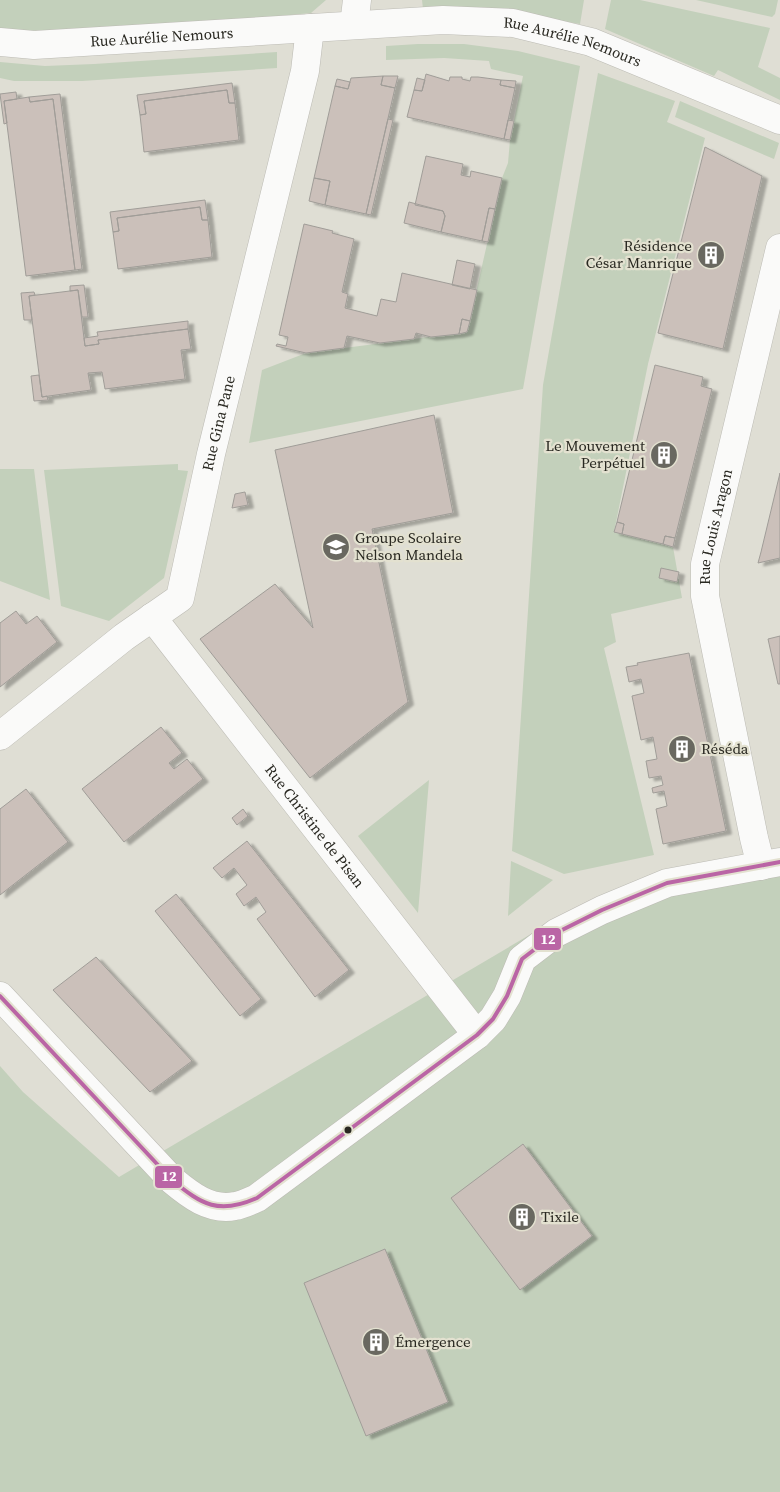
<svg xmlns="http://www.w3.org/2000/svg" width="780" height="1492" font-family="'Source Serif 4',serif">
  <defs>
    <filter id="shadow"><feDropShadow dx="5.5" dy="3" stdDeviation="1" flood-color="#0004"/></filter>
  </defs>
  <rect width="100%" height="100%" fill="#dfded4"/>
  <path fill="#c3d0bb" d="M0,0H326L311,13L259,18L258,22L0,33Z
    M422,0H584L580,24L514,13L423,9Z
    M611,0H640L770,28L758,67L780,78V100L718,70L714,76L605,29Z
    M696,0H778L775,14L772,17Z
    M418,44H464L518,51L580,66L523,389L249,443L262,370L306,353L467,332L502,178L508,163L510,140L523,76L491,69L489,61L444,58L386,60V46Z
    M277,52V68L82,81H14L0,78V62L45,66L94,64Z
    M598,73L675,101L667,122L705,138L648,364L614,532L673,547L682,598L611,614L616,642L604,648L654,855L564,874L512,851L543,385Z
    M680,101L779,143L774,159L675,117Z
    M178,464V470L188,471L164,578L109,621L61,606L44,470Z
    M0,469H34L50,600L0,581Z
    M429,780L418,913L358,836Z
    M780,854V1492H0V1066L23,1092L119,1177L531,934L754,860Z
    M511,861L553,880L508,916Z"/>
  <path fill="#cbc0ba" stroke="#a09d98" filter="url(#shadow)" d="M426,74L449,81L450,77H462V79L470,81L471,77H478L501,80L500,85L515,88L504,139L407,117L414,90L422,91Z
    M383,76L381,85L395,88L366,214L325,205L330,181L314,178L335,86L348,89L351,78Z
    M383,76H398L395,88L381,85Z
    M417,78L425,80L422,91L414,90Z
    M337,79L350,82L348,89L335,86Z
    M501,80L516,81L515,88L500,85Z
    M232,83L235,103H229L227,90L144,101L146,114L140,115L137,95Z
    M227,90L229,103H235L239,140L144,152L140,115L146,114L144,101Z
    M16,92L17,99L4,101L7,123L4,124L0,94Z
    M60,94L82,269L75,270L53,99L30,102L29,97Z
    M29,97L30,102L53,99L75,270L26,276L4,101Z
    M388,119L393,120L371,215L366,214Z
    M508,120L514,121L510,140L504,139Z
    M705,147L762,176L723,349L658,333Z
    M426,156L463,164L461,175L470,177L471,171L502,178L495,209L489,208L482,241L441,232L445,216L443,211L415,205Z
    M314,178L330,181L325,205L309,201Z
    M205,200L208,220H202L200,207L117,218L119,231L113,232L110,212Z
    M409,202L443,211L445,216L441,232L404,223Z
    M200,207L202,220H208L212,257L118,269L113,232L119,231L117,218Z
    M489,208L495,209L488,242L482,241Z
    M304,224L333,231L332,233L354,239L342,292L348,294L345,308L377,316L381,299L396,302L402,273L477,290L470,321L462,319L459,334L431,337L416,333L414,339L380,343L347,336L344,348L306,353L276,346L277,344L286,346L288,337L279,335Z
    M457,260L475,264L470,289L452,285Z
    M84,285L88,317H82L78,290L70,291V286Z
    M78,290L85,346L99,344L98,340L188,329L191,349L181,350L185,379L105,389L102,372L88,373L91,390L42,397L29,296Z
    M34,292L35,295L29,296L32,320H24L21,293Z
    M462,319L470,321L467,332L459,334Z
    M188,321V329L98,340L99,344L85,346L84,338L98,336L97,332Z
    M655,365L703,377L701,386L712,389L675,538L665,536L663,544L622,534L624,524L617,522Z
    M39,375L42,397L47,396L48,400L34,401L31,376Z
    M434,415L453,513L372,529L408,702L310,778L200,639L275,584L313,628L275,450Z
    M780,473V558L758,563L761,552Z
    M245,492L248,505L232,508L235,494Z
    M617,522L624,524L622,534L614,532Z
    M665,536L675,538L673,547L663,544Z
    M661,568L679,572L677,582L659,578Z
    M16,611L26,624L37,616L57,642L0,687V623Z
    M780,636V684H778L768,639Z
    M689,653L726,831L663,844L656,809L667,806L664,791L653,793L652,788L663,785L661,776L649,778L646,761L657,759L653,737L641,740L632,696L644,693L641,679L629,682L626,667L638,665L637,663Z
    M161,727L182,753L169,763L174,769L187,759L203,779L124,842L82,789Z
    M26,789L68,842L0,895V809Z
    M243,809L248,816L237,825L232,818Z
    M247,841L349,970L315,997L257,919L266,912L256,897L244,906L236,894L247,885L234,868L222,878L213,868Z
    M176,894L261,999L240,1016L155,911Z
    M96,957L192,1061L150,1092L53,990Z
    M523,1144L592,1236L520,1290L451,1198Z
    M385,1249L448,1402L366,1436L304,1283Z"/>
  <g fill="none" stroke-linecap="round" stroke-linejoin="round">
    <g stroke="#bcbbb4" stroke-width="29">
      <g id="minor">
        <path d="M354,25L357,0"/>
        <path id="s1" d="M0,42L34,45L443,20L513,23L591,42L780,120"/>
        <path id="s2" d="M152,617L477,1035"/>
        <path id="s3" d="M0,736L124,637L180,598L211,454L305,71L310,28"/>
        <path id="s4" d="M761,866L754,838L705,596V564L780,248"/>
        <path d="M0,996L172,1180C190,1195 210,1211 235,1206C242,1205 250,1201 257,1198L477,1035L493,1019L507,996L522,959L556,933L602,910L667,883L780,862"/>
      </g>
    </g>
    <use href="#minor" stroke="#fafaf9" stroke-width="28"/>
    <g stroke="#e3e1d0" stroke-width="8">
      <path id="bus-1" d="M0,996L172,1180C202,1205 219,1215 257,1198L477,1035L493,1019L507,996L522,959L556,933L602,910L667,883L780,862"/>
    </g>
    <use href="#bus-1" stroke="#ba65a5" stroke-width="4"/>
  </g>
  <defs>
    <g id="building-disc" transform="scale(1.4375)"><circle r="9.5" fill="#696860" stroke="#e3e1d0"/><path d="M-4-6H4V6H1V3H-1V6H-4ZM-2.5-4.3h1.7v1.8h-1.7ZM.8-4.3h1.7v1.8H.8ZM-2.5-1h1.7V.8h-1.7ZM.8-1h1.7V.8H.8Z" fill="#fff"/></g>
    <g id="school-disc" transform="scale(1.4375)"><circle r="9.5" fill="#696860" stroke="#e3e1d0"/><path d="M0-5L7-2L0 1L-7-2ZM-4 1L0 2.5L4 1V4Q0 6-4 4Z" fill="#fff"/></g>
  </defs>
  <g fill-rule="evenodd">
    <use href="#building-disc" x="711" y="255"/>
    <use href="#building-disc" x="664" y="455"/>
    <use href="#school-disc" x="336" y="547"/>
    <use href="#building-disc" x="682" y="749"/>
    <use href="#building-disc" x="522" y="1217"/>
    <use href="#building-disc" x="376" y="1342"/>
  </g>
  <circle fill="#292821" stroke="#e3e1d0" stroke-width="2" cx="348" cy="1130" r="4.5"/>
  <g text-anchor="middle" stroke-width="4.5" stroke-linejoin="round" paint-order="stroke">
    <g font-size="15" fill="#292821" stroke="#e3e1d0">
      <text dy="5" stroke="none"><textPath href="#s1" startOffset="162">Rue Aurélie Nemours</textPath></text>
      <text dy="5" stroke="none"><textPath href="#s1" startOffset="576">Rue Aurélie Nemours</textPath></text>
      <text dy="5" stroke="none"><textPath href="#s3" startOffset="406">Rue Gina Pane</textPath></text>
      <text dy="5" stroke="none"><textPath href="#s4" startOffset="346">Rue Louis Aragon</textPath></text>
      <text dy="5" stroke="none"><textPath href="#s2" startOffset="265">Rue Christine de Pisan</textPath></text>
    </g>
    <g font-size="15" fill="#292821" stroke="#e3e1d0" text-anchor="start">
      <text x="692" y="251" text-anchor="end">Résidence<tspan x="692" dy="17">César Manrique</tspan></text>
      <text x="645" y="451" text-anchor="end">Le Mouvement<tspan x="645" dy="17">Perpétuel</tspan></text>
      <text x="355" y="543">Groupe Scolaire<tspan x="355" dy="17">Nelson Mandela</tspan></text>
      <text x="701" y="754">Réséda</text>
      <text x="541" y="1222">Tixile</text>
      <text x="395" y="1347">Émergence</text>
    </g>
  </g>
  <g stroke="#e3e1d0" stroke-width="2">
    <rect x="533" y="927" width="29" height="24" rx="5" fill="#ba65a5"/>
    <rect x="154" y="1165" width="29" height="24" rx="5" fill="#ba65a5"/>
  </g>
  <g font-size="14" text-anchor="middle" font-weight="bold" fill="#fff">
    <text x="548" y="944">12</text>
    <text x="169" y="1181">12</text>
  </g>
</svg>
